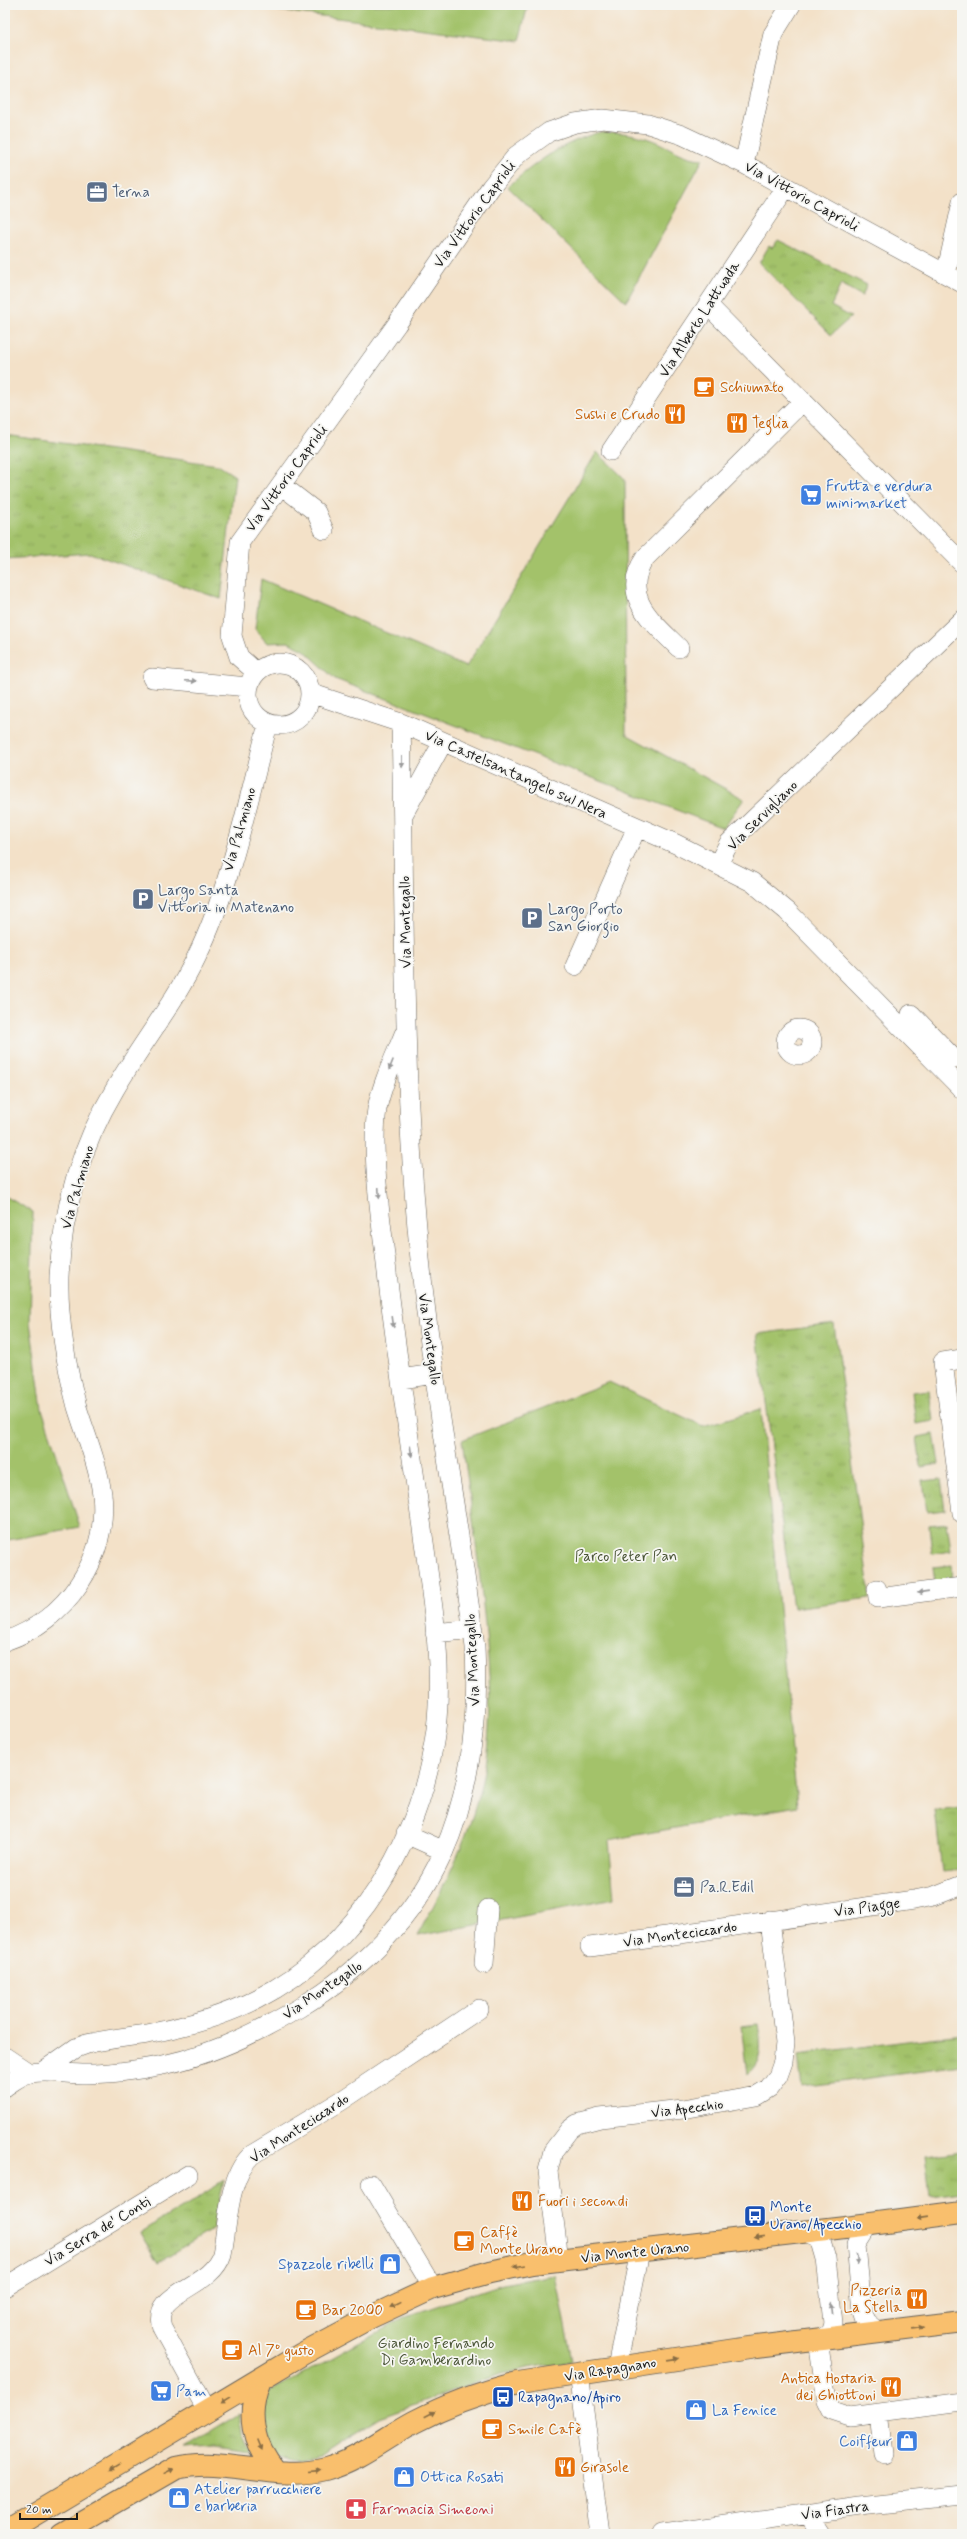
<svg xmlns="http://www.w3.org/2000/svg" width="967" height="2539" font-family="Mynerve,sans-serif">
  <defs>
    <pattern id="grass-tufts" width="24" height="20" patternUnits="userSpaceOnUse"><rect width="24" height="20" fill="#a3c26b"/><path d="M3 7l-1-3M5 7V3M7 7l1-3M15 17l-1-3M17 17v-4M19 17l1-3" fill="none" stroke="#8ca65c"/></pattern>
  </defs>
  <rect width="100%" height="100%" fill="#f6f6f2"/>
  <filter id="ink" filterUnits="userSpaceOnUse"><feTurbulence type="fractalNoise" baseFrequency=".025" numOctaves="2"/><feDisplacementMap in="SourceGraphic" scale="8" xChannelSelector="R" yChannelSelector="G"/><feConvolveMatrix kernelMatrix="1 2 1 2 8 2 1 2 1" color-interpolation-filters="sRGB"/></filter>
  <filter id="wash" filterUnits="userSpaceOnUse"><feTurbulence type="fractalNoise" baseFrequency=".012" numOctaves="4" result="noise"/><feDisplacementMap in="SourceGraphic" scale="16" xChannelSelector="R" yChannelSelector="G"/><feGaussianBlur stdDeviation="0.9" result="paint"/><feColorMatrix in="noise" values="0 0 0 0 0 0 0 0 0 0 0 0 0 0 0 0 0 1.4 0 .05"/><feComposite in="paint" operator="in"/></filter>
  <g filter="url(#wash)">
    <rect width="100%" height="100%" fill="#f3e1c8"/>
    <path fill="url(#grass-tufts)" stroke="#606f44" d="M778,240L867,285L862,296L841,284L831,306L851,317L831,335L759,263L769,246L772,248Z
      M5,435L218,465L235,476L221,599L90,553L5,559Z
      M834,1324L870,1598L793,1608L757,1334Z
      M929,1390L933,1421L916,1424L912,1392Z
      M934,1434L939,1464L921,1467L917,1437Z
      M941,1479L945,1510L927,1512L923,1481Z
      M947,1523L951,1551L932,1554L929,1525Z
      M952,1565L953,1581L935,1583L933,1567Z
      M962,1807V1867L952,1871L942,1872L935,1810Z
      M758,2024C761,2043 764,2061 747,2074L741,2026Z
      M962,2034V2066L801,2087L797,2055Z
      M962,2151V2192L930,2196L925,2156Z
      M224,2181L213,2229L158,2263L140,2233Z
      M239,2414L242,2432L251,2451L214,2446L184,2448Z"/>
    <path fill="#a3c26b" stroke="#606f44" d="M234,5H528L519,41Z
      M600,132C617,132 632,133 649,139C667,145 684,159 703,159L626,302L508,187C535,162 564,142 600,132Z
      M597,452L625,479L626,734L744,799L723,828L335,679L304,650L288,642L267,643L255,629L261,579L466,667Z
      M5,1196L33,1212L30,1322L42,1409L80,1527L8,1540H5Z
      M609,1382L703,1426L761,1409L797,1806L609,1840L614,1899L417,1936C446,1884 473,1830 484,1771C494,1715 489,1661 483,1605C477,1550 470,1495 462,1440Z
      M555,2275L572,2361L544,2365L501,2374L379,2418L319,2457C273,2469 267,2444 261,2404L269,2393L407,2316L502,2284Z"/>
  </g>
  <g filter="url(#ink)">
    <g fill="none" stroke-linecap="round" stroke-linejoin="round">
      <g stroke="#676158" stroke-width="20">
        <path id="minor" d="M744,164L773,34L791,5
          M946,274L962,202
          M708,305L962,563
          M611,451L786,187
          M281,485L316,512L324,530
          M679,648C653,622 619,597 645,558L803,401
          M248 694a31 31 0 1 1 62 0a31 31 0 1 1-62 0Z
          M256,672L239,657L232,636L240,542L397,324L491,187L517,155L549,132L575,123L603,119L648,124L682,135L744,164L962,283
          M152,678L248,687
          M310,693L401,723L676,844L752,882L787,911L962,1089
          M404,813L443,742
          M718,864L729,843L962,620
          M575,966L637,827
          M911,1014L954,1059
          M786 1042a13 13 0 1 1 26 0a13 13 0 1 1-26 0Z
          M962,1359L943,1362L962,1513
          M401,1379L434,1374
          M877,1589L878,1598L962,1587
          M435,1633L473,1629
          M5,1641C66,1621 109,1558 102,1494C98,1464 86,1436 77,1407C66,1365 58,1321 59,1277C62,1211 81,1146 115,1089C141,1044 174,1004 197,956C230,889 249,797 268,724
          M406,1834L444,1851
          M590,1947L914,1900L934,1896L962,1885
          M484,1964L488,1909
          M5,2057L29,2073
          M42,2072L76,2048L87,2044C107,2039 127,2037 147,2034C184,2027 224,2016 257,1999C359,1947 421,1840 436,1729C444,1663 431,1594 422,1528C409,1437 395,1346 385,1255C380,1214 371,1149 377,1109C382,1083 394,1059 404,1034
          M5,2087C12,2082 22,2074 31,2073C48,2070 68,2074 86,2074C112,2074 138,2070 163,2065C211,2055 257,2033 299,2008C439,1922 482,1807 475,1647C457,1507 429,1368 417,1227C402,1060 405,891 401,723
          M371,2184L433,2288
          M868,2225L856,2244L862,2312L865,2321L879,2333
          M807,2232L820,2238L826,2259L833,2323L830,2332L818,2340L827,2401L832,2411L850,2417L962,2402
          M559,2260L548,2171L553,2151L569,2130L577,2124L600,2118L683,2109L756,2096L769,2088L778,2076L783,2062L785,2043L770,1920
          M5,2287L188,2175
          M617,2367L640,2251
          M579,2373L600,2534
          M208,2412L162,2328C150,2290 211,2290 222,2254C228,2224 228,2174 253,2154L341,2101L479,2009
          M879,2413L884,2455
          M809,2514L822,2534
          M662,2534L860,2506L962,2495"/>
      </g>
      <g stroke="#676158" stroke-width="24">
        <path id="major" d="M260,2380C246,2415 252,2443 276,2472
          M5,2532L302,2354L371,2317L433,2288L490,2272L532,2263L871,2224L962,2212
          M62,2534L176,2468C226,2456 276,2482 326,2469C357,2461 386,2437 414,2422C448,2404 481,2392 518,2383L756,2347L962,2322"/>
      </g>
      <use href="#minor" stroke="#fff" stroke-width="19"/>
      <use href="#major" stroke="#f9bf6d" stroke-width="22"/>
    </g>
    <defs><path id="oneway-solid" d="M-6-.8H1V-3.2L6.5 0L1 3.2V.8H-6Z"/></defs>
    <g fill="#999">
      <use href="#oneway-solid" transform="translate(191 681) rotate(3)"/>
      <use href="#oneway-solid" transform="translate(402 762) rotate(89)"/>
      <use href="#oneway-solid" transform="translate(391 1065) rotate(112)"/>
      <use href="#oneway-solid" transform="translate(379 1193) rotate(87)"/>
      <use href="#oneway-solid" transform="translate(393 1322) rotate(82)"/>
      <use href="#oneway-solid" transform="translate(411 1451) rotate(82)"/>
      <use href="#oneway-solid" transform="translate(923 1592) rotate(172)"/>
      <use href="#oneway-solid" transform="translate(857 2260) rotate(84)"/>
      <use href="#oneway-solid" transform="translate(832 2308) rotate(-97)"/>
    </g>
    <g fill="#8a6e44">
      <use href="#oneway-solid" transform="translate(923 2217) rotate(172)"/>
      <use href="#oneway-solid" transform="translate(760 2237) rotate(173)"/>
      <use href="#oneway-solid" transform="translate(519 2266) rotate(170)"/>
      <use href="#oneway-solid" transform="translate(396 2305) rotate(154)"/>
      <use href="#oneway-solid" transform="translate(918 2328) rotate(-8)"/>
      <use href="#oneway-solid" transform="translate(673 2359) rotate(-8)"/>
      <use href="#oneway-solid" transform="translate(226 2400) rotate(148)"/>
      <use href="#oneway-solid" transform="translate(430 2414) rotate(-27)"/>
      <use href="#oneway-solid" transform="translate(259 2445) rotate(68)"/>
      <use href="#oneway-solid" transform="translate(115 2468) rotate(149)"/>
      <use href="#oneway-solid" transform="translate(315 2471) rotate(-5)"/>
      <use href="#oneway-solid" transform="translate(168 2472) rotate(-26)"/>
    </g>
  </g>
  <defs>
    <g id="office-square" transform="scale(1.15)"><rect x="-9" y="-9" width="18" height="18" rx="4" fill="#5c6f8a" stroke="#f6f6f2"/><path d="M-6-3h4V-5.5h4V-3h4V5H-6ZM-1-4.5V-3h2v-1.5ZM-6 0V1H6V0Z" fill="#fff"/></g>
    <g id="cafe-square" transform="scale(1.15)"><rect x="-9" y="-9" width="18" height="18" rx="4" fill="#e8710a" stroke="#f6f6f2"/><path d="M-5.5-4.5H6V0H3Q3 3.5 0 3.5H-2.5Q-5.5 3.5-5.5 0ZM3-3.2v2h1.7v-2ZM-6 4.5H4V6H-6Z" fill="#fff"/></g>
    <g id="restaurant-square" transform="scale(1.15)"><rect x="-9" y="-9" width="18" height="18" rx="4" fill="#e8710a" stroke="#f6f6f2"/><path d="M-5-6h1v4h1v-4h1v4h1v-4h1v5L-1.5 .5V6h-2V.5L-5-1ZM5-6V6H3V1.5H1.5Q1.5-4 5-6Z" fill="#fff"/></g>
    <g id="supermarket-square" transform="scale(1.15)"><rect x="-9" y="-9" width="18" height="18" rx="4" fill="#3f7fe0" stroke="#f6f6f2"/><path d="M-6-5.5h2.5l.6 2H6L4.5 2H-2.5L-4.4-4H-6ZM-1.5 3.2a1.3 1.3 0 1 0 .1 0ZM3 3.2a1.3 1.3 0 1 0 .1 0Z" fill="#fff"/></g>
    <g id="parking-square" transform="scale(1.15)"><rect x="-9" y="-9" width="18" height="18" rx="4" fill="#5c6f8a" stroke="#f6f6f2"/><path d="M-3.5-5.5H1a3.5 3.5 0 0 1 0 7H-1V5.5H-3.5ZM-1-3.4V-.6H.8a1.4 1.4 0 0 0 0-2.8Z" fill="#fff"/></g>
    <g id="bus-square" transform="scale(1.15)"><rect x="-9" y="-9" width="18" height="18" rx="4" fill="#1a4fb4" stroke="#f6f6f2"/><path d="M-5-6H5V4H4V6H2V4H-2V6H-4V4H-5ZM-3.5-4V0h7V-4ZM-3.5 1.2v1.5H-2V1.2ZM2 1.2v1.5H3.5V1.2Z" fill="#fff"/></g>
    <g id="shop-square" transform="scale(1.15)"><rect x="-9" y="-9" width="18" height="18" rx="4" fill="#3f7fe0" stroke="#f6f6f2"/><path d="M-5-2.5h2.3a2.7 3.5 0 0 1 5.4 0H5L5.5 6h-11ZM-1.5-2.5h3a1.5 2.3 0 0 0-3 0Z" fill="#fff"/></g>
    <g id="pharmacy-square" transform="scale(1.15)"><rect x="-9" y="-9" width="18" height="18" rx="4" fill="#e0444e" stroke="#f6f6f2"/><path d="M-2-6h4v4h4v4h-4v4h-4v-4h-4v-4h4Z" fill="#fff"/></g>
  </defs>
  <g fill-rule="evenodd">
    <use href="#office-square" x="97" y="192"/>
    <use href="#cafe-square" x="704" y="387"/>
    <use href="#restaurant-square" x="675" y="414"/>
    <use href="#restaurant-square" x="737" y="423"/>
    <use href="#supermarket-square" x="811" y="495"/>
    <use href="#parking-square" x="143" y="899"/>
    <use href="#parking-square" x="532" y="918"/>
    <use href="#office-square" x="684" y="1887"/>
    <use href="#restaurant-square" x="522" y="2201"/>
    <use href="#bus-square" x="755" y="2216"/>
    <use href="#cafe-square" x="464" y="2241"/>
    <use href="#shop-square" x="390" y="2264"/>
    <use href="#restaurant-square" x="917" y="2299"/>
    <use href="#cafe-square" x="306" y="2310"/>
    <use href="#cafe-square" x="232" y="2350"/>
    <use href="#restaurant-square" x="891" y="2387"/>
    <use href="#supermarket-square" x="161" y="2391"/>
    <use href="#bus-square" x="503" y="2397"/>
    <use href="#shop-square" x="696" y="2410"/>
    <use href="#cafe-square" x="492" y="2429"/>
    <use href="#shop-square" x="907" y="2441"/>
    <use href="#restaurant-square" x="565" y="2467"/>
    <use href="#shop-square" x="404" y="2477"/>
    <use href="#shop-square" x="179" y="2498"/>
    <use href="#pharmacy-square" x="356" y="2509"/>
  </g>
  <g text-anchor="middle" stroke-width="3.5" stroke-linejoin="round" paint-order="stroke">
    <g font-size="15" fill="#4e5e75" stroke="#f6f6f2" text-anchor="start">
      <text x="112" y="197">Terna</text>
      <text x="158" y="895">Largo Santa<tspan x="158" dy="17">Vittoria in Matenano</tspan></text>
      <text x="548" y="914">Largo Porto<tspan x="548" dy="17">San Giorgio</tspan></text>
      <text x="700" y="1892">Pa.R.Edil</text>
    </g>
    <g font-size="15" fill="#1c1c1c" stroke="#f6f6f2">
      <text transform="translate(802 196) rotate(29)" y="5">Via Vittorio Caprioli</text>
      <text transform="translate(474 214) rotate(-54)" y="5">Via Vittorio Caprioli</text>
      <text transform="translate(699 319) rotate(-57)" y="5">Via Alberto Lattuada</text>
      <text transform="translate(286 478) rotate(-54)" y="5">Via Vittorio Caprioli</text>
      <text transform="translate(516 774) rotate(24)" y="5">Via Castelsantangelo sul Nera</text>
      <text transform="translate(762 815) rotate(-45)" y="5">Via Servigliano</text>
      <text transform="translate(239 829) rotate(-74)" y="5">Via Palmiano</text>
      <text transform="translate(405 922) rotate(-91)" y="5">Via Montegallo</text>
      <text transform="translate(77 1187) rotate(-74)" y="5">Via Palmiano</text>
      <text transform="translate(430 1339) rotate(82)" y="5">Via Montegallo</text>
      <text transform="translate(472 1660) rotate(-93)" y="5">Via Montegallo</text>
      <text transform="translate(867 1907) rotate(-8)" y="5">Via Piagge</text>
      <text transform="translate(680 1934) rotate(-8)" y="5">Via Monteciccardo</text>
      <text transform="translate(322 1990) rotate(-34)" y="5">Via Montegallo</text>
      <text transform="translate(687 2108) rotate(-7)" y="5">Via Apecchio</text>
      <text transform="translate(299 2128) rotate(-33)" y="5">Via Monteciccardo</text>
      <text transform="translate(97 2231) rotate(-31)" y="5">Via Serra de' Conti</text>
      <text transform="translate(635 2252) rotate(-6)" y="5">Via Monte Urano</text>
      <text transform="translate(610 2369) rotate(-9)" y="5">Via Rapagnano</text>
      <text transform="translate(835 2510) rotate(-8)" y="5">Via Fiastra</text>
    </g>
    <g font-size="15" fill="#c56008" stroke="#f6f6f2" text-anchor="start">
      <text x="720" y="392">Schiumato</text>
      <text x="660" y="419" text-anchor="end">Sushi e Crudo</text>
      <text x="752" y="428">Teglia</text>
      <text x="538" y="2206">Fuori i secondi</text>
      <text x="480" y="2237">Caffè<tspan x="480" dy="17">Monte Urano</tspan></text>
      <text x="902" y="2295" text-anchor="end">Pizzeria<tspan x="902" dy="17">La Stella</tspan></text>
      <text x="322" y="2315">Bar 2000</text>
      <text x="248" y="2355">Al 7º gusto</text>
      <text x="876" y="2383" text-anchor="end">Antica Hostaria<tspan x="876" dy="17">dei Ghiottoni</tspan></text>
      <text x="508" y="2434">Smile Cafè</text>
      <text x="580" y="2472">Girasole</text>
    </g>
    <g font-size="15" fill="#366cbe" stroke="#f6f6f2" text-anchor="start">
      <text x="826" y="491">Frutta e verdura<tspan x="826" dy="17">minimarket</tspan></text>
      <text x="374" y="2269" text-anchor="end">Spazzole ribelli</text>
      <text x="176" y="2396">Pam</text>
      <text x="712" y="2415">La Fenice</text>
      <text x="892" y="2446" text-anchor="end">Coiffeur</text>
      <text x="420" y="2482">Ottica Rosati</text>
      <text x="194" y="2494">Atelier parrucchiere<tspan x="194" dy="17">e barberia</tspan></text>
    </g>
    <g font-size="15" fill="#4b5638" stroke="#f6f6f2">
      <text x="626" y="1561">Parco Peter Pan</text>
      <text x="436" y="2348">Giardino Fernando<tspan x="436" dy="17">Di Gamberardino</tspan></text>
    </g>
    <g font-size="15" fill="#164399" stroke="#f6f6f2" text-anchor="start">
      <text x="770" y="2212">Monte<tspan x="770" dy="17">Urano/Apecchio</tspan></text>
      <text x="518" y="2402">Rapagnano/Apiro</text>
    </g>
    <g font-size="15" fill="#be3a42" stroke="#f6f6f2" text-anchor="start">
      <text x="372" y="2514">Farmacia Simeoni</text>
    </g>
  </g>
  <rect width="967" height="2539" fill="none" stroke="#f6f6f2" stroke-width="20"/>
  <path d="M20 2513v6h57v-6" fill="none" stroke="#1c1c1c" stroke-width="2"/>
  <text x="26" y="2513" font-size="12" fill="#1c1c1c" stroke="#f6f6f2" stroke-width="3" paint-order="stroke">20 m</text>
</svg>
